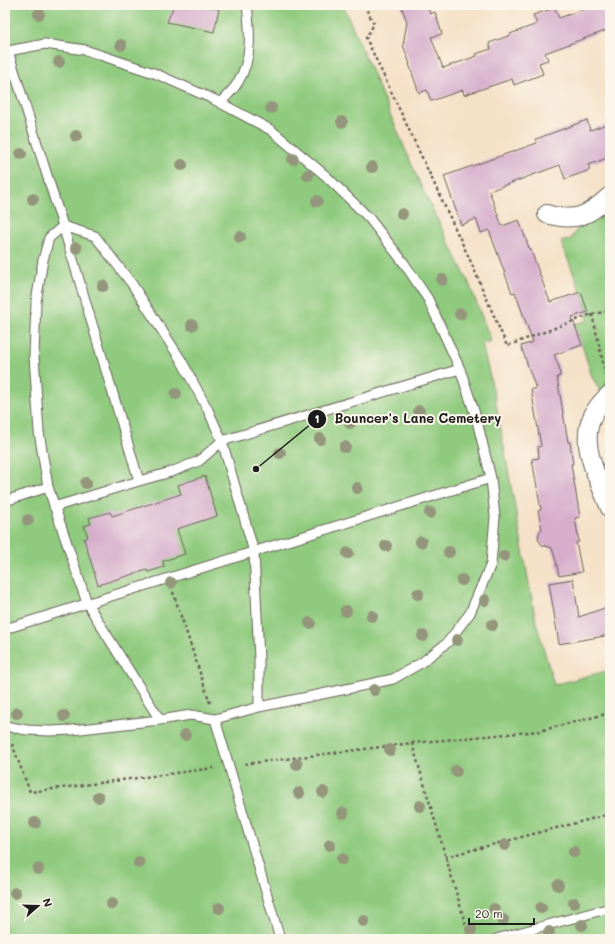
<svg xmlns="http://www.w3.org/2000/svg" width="615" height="944" font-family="Mali,sans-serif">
  <rect width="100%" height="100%" fill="#fbf7ec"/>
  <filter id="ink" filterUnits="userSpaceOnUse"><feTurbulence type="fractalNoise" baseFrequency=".025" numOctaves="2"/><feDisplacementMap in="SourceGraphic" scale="8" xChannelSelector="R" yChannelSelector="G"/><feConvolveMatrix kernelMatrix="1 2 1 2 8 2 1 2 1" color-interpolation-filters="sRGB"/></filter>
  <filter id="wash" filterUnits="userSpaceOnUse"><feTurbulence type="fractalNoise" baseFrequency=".012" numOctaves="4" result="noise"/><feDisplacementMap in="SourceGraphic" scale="16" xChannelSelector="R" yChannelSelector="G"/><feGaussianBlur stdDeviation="0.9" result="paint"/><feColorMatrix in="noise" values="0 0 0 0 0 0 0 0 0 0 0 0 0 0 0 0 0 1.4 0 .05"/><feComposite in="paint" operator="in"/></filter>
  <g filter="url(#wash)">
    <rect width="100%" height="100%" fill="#f5e1c7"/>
    <path fill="#8fca7e" stroke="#56734d" d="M5,5H343L421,186L469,283L491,341L482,344L495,398L536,622L554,685L610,670V939H5Z
      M610,209V394L604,399L597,386L592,377L582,345L574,324L587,321L588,312L581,292L561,242L571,239L577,229Z"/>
    <g id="blocks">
      <path fill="#d6aecc" d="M174,5H196L219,9L214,32L167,22Z
        M401,5H427L430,14L435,12L442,34L431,37L443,68L477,56L476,54L491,49L489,43L511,35L510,34L537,24L533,15L555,8L559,18L596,5H610V29L545,53L548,60L539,63L543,74L514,85L512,79L464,95L463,90L431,101L427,90L419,93L409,64H410L403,45L407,22Z
        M587,120L590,130L610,123V157L588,165L590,170L565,179L560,165L489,191L502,226L519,220L529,248H530L550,302L581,292L588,312L572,317L582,345L554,355L559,367L560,376L557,377L568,442H570L573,464H571L580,517L575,518L579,542H576L582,572L559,576L556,561L552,548L542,545L538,539L539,533L542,529L538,511L541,510L532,459L539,458L538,447L541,446L531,389H536L521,346L533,342L515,292L512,293L489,230L481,233L476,219L461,225L444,176L537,143L536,139Z
        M205,476L217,516L177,529L185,554L163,561L164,567L148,572L147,570L98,585L84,539L88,537L84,526L91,524L89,518L110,512L112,516L181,494L178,485Z
        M573,579L579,617L610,606V635L559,644L549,583Z"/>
    </g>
  </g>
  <g filter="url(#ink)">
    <use href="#blocks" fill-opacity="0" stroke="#686158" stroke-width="1"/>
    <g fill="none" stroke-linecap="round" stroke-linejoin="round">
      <g stroke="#686158" stroke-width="11">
        <path id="service" d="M5,51H8L63,226L139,481
          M5,53L8,51L45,44L85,50L154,73L213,99L271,130L326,176L369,218L404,263L428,299L460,369L476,417L491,478L495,517L491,564L470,613L447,643L421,663L393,679L356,687L259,707
          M220,103C226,96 234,90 238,82C253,58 250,31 247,5
          M63,226L95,236L132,284L181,360L208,410L222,441L254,552L259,659V707L215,719L191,715L160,720L108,637L87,603L48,487L39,432L34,356L36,302L43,260L49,238Z
          M5,501L48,487
          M54,507L139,481L171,472L199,461L222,441L460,369
          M5,629L491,478
          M215,719L229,766L280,939
          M5,726L27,730L50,731L72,730L160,720
          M496,939L610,908"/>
      </g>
      <g stroke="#686158" stroke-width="20">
        <path id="minor" d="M547,214C576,223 589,215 610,196
          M610,394C569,429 594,468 610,508"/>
      </g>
      <path stroke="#686158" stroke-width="2.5" stroke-dasharray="3 3" stroke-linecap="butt" d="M364,5L374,24L366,38L470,260L507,346L592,314L610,311
        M592,314L606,376
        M173,592L210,703
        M412,743L470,939
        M12,744L30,792L214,768
        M245,764L412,743L539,731L610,713
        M445,857L610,814"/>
      <use href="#service" stroke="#fff" stroke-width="9"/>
      <use href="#minor" stroke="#fff" stroke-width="18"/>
    </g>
    <g fill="#94967c">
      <circle cx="39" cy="14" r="6"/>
      <circle cx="121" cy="45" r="6"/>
      <circle cx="59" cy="62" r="6"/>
      <circle cx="271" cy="108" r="6"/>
      <circle cx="342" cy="122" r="6"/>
      <circle cx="76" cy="136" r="6"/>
      <circle cx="21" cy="154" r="6"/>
      <circle cx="293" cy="159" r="6"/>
      <circle cx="182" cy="165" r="6"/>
      <circle cx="372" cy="167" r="6"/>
      <circle cx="308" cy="175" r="6"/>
      <circle cx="33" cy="199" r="6"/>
      <circle cx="317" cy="201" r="6"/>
      <circle cx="402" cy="214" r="6"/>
      <circle cx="240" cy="237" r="6"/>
      <circle cx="76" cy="248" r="6"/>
      <circle cx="442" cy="280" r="6"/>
      <circle cx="103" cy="286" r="6"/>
      <circle cx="460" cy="314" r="6"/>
      <circle cx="192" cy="325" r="6"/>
      <circle cx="176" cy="394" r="6"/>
      <circle cx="419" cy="411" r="6"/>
      <circle cx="350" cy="423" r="6"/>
      <circle cx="320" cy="439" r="6"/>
      <circle cx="345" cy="447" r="6"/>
      <circle cx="280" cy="453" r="6"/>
      <circle cx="86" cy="483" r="6"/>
      <circle cx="357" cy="488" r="6"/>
      <circle cx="430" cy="513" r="6"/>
      <circle cx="28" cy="520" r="6"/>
      <circle cx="421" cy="542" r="6"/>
      <circle cx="386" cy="546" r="6"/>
      <circle cx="449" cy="552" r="6"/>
      <circle cx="348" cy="553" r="6"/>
      <circle cx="504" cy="556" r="6"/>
      <circle cx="462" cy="580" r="6"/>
      <circle cx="171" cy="583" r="6"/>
      <circle cx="418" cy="594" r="6"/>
      <circle cx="485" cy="600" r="6"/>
      <circle cx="346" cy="611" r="6"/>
      <circle cx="372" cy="616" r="6"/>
      <circle cx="310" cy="623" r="6"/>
      <circle cx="492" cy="625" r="6"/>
      <circle cx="423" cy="636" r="6"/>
      <circle cx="457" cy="640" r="6"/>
      <circle cx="374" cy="690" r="6"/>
      <circle cx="17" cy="713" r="6"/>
      <circle cx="64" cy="716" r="6"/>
      <circle cx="185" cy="735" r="6"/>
      <circle cx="390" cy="750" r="6"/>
      <circle cx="297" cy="764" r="6"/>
      <circle cx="456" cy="771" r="6"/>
      <circle cx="323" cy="792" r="6"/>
      <circle cx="299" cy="793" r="6"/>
      <circle cx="98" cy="797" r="6"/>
      <circle cx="420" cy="806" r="6"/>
      <circle cx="343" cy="813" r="6"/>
      <circle cx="35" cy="823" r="6"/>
      <circle cx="330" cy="845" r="6"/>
      <circle cx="505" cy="845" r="6"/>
      <circle cx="574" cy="852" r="6"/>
      <circle cx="342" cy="859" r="6"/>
      <circle cx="139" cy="863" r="6"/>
      <circle cx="38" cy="869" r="6"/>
      <circle cx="558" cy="885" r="6"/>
      <circle cx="15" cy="893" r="6"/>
      <circle cx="574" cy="903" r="6"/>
      <circle cx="112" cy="904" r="6"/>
      <circle cx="219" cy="908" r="6"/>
      <circle cx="541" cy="908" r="6"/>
      <circle cx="494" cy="909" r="6"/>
      <circle cx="503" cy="920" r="6"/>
      <circle cx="364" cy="921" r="6"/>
      <circle cx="582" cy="925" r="6"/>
      <circle cx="471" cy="930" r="6"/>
      <circle cx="549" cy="932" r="6"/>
    </g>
  </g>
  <path fill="none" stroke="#1c1c1c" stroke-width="1.5" d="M256 469L317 419"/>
  <g fill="#1c1c1c" stroke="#fbf7ec" stroke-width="1.5">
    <circle cx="256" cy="469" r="4"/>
    <circle cx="317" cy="419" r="10"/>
  </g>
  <g font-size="12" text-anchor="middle" font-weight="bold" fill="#fff">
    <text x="317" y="423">1</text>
  </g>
  <g font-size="13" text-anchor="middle" font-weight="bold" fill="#1c1c1c" stroke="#fbf7ec" stroke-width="4" stroke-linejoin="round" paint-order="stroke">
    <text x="418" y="423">Bouncer's Lane Cemetery</text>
  </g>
  <rect width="615" height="944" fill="none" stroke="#fbf7ec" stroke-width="20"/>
  <g transform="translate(38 906) rotate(70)" stroke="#fbf7ec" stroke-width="3" paint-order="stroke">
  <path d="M0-3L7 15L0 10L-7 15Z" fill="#1c1c1c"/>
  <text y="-6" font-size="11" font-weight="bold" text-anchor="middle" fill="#1c1c1c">N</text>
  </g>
  <path d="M469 918v6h65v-6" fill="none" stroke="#1c1c1c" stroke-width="2"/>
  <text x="475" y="918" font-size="12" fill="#1c1c1c" stroke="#fbf7ec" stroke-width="3" paint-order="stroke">20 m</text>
</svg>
